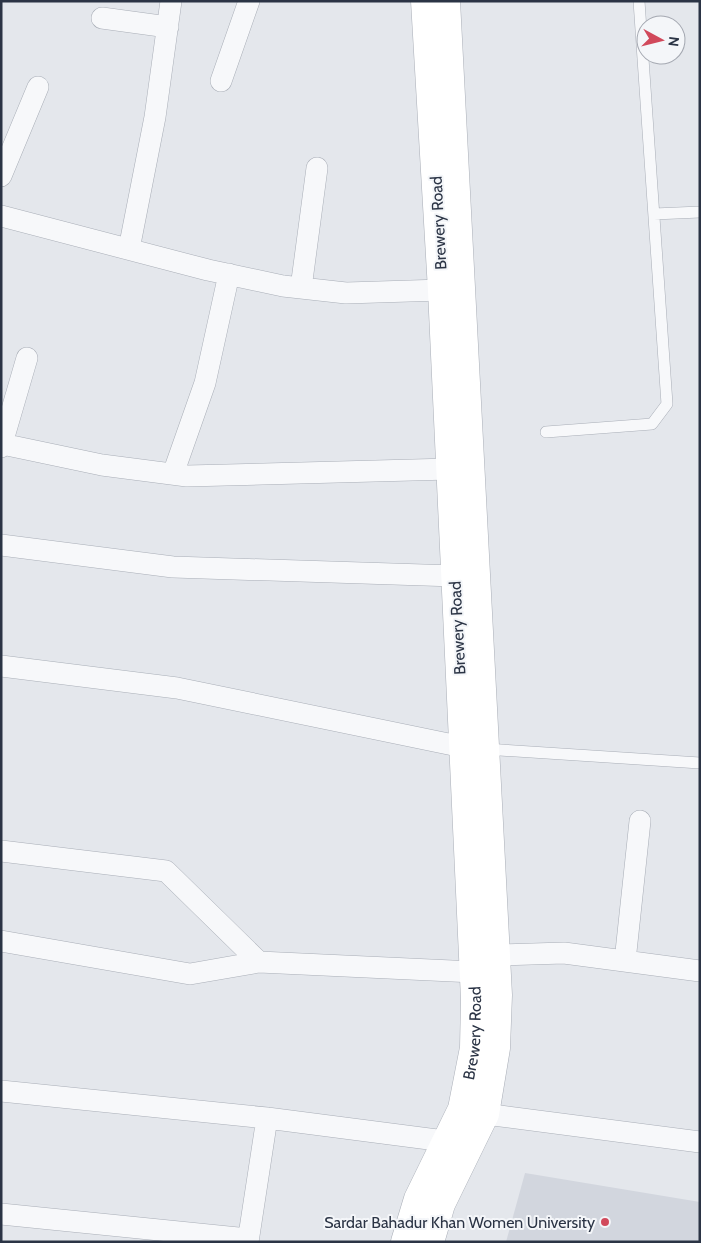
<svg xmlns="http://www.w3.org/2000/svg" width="701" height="1243" font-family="Cabin,sans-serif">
  <rect width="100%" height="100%" fill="#e4e7ec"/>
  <path fill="#d2d6de" d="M525,1173L700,1202V1242H506Z"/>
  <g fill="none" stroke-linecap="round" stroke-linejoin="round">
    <g stroke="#a9aeb7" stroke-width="12">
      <path id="service" d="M654,214L700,212
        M546,432L652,424L667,404L639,1
        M485,749L700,763"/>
    </g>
    <g stroke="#a9aeb7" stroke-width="22">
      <path id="minor" d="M102,18L168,27
        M221,81L249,1
        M1,176L38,87
        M1,216L208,270L283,286L346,293L442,290L456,288
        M129,249L155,117L171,1
        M301,288L317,168
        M2,444L102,465L187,476L450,469L466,467
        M1,447L27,358
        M173,474L205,383L229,274
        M1,545L173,567L455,576L469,574
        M1,666L177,688L463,747
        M1,851L166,871L259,962
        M1,941L190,974L259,962L474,972
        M480,953L496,955L564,953L700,971
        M625,961L640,821
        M1,1091L267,1118L460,1143
        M485,1114L700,1142
        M1,1214L248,1239
        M248,1242L267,1118"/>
    </g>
    <g stroke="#a9aeb7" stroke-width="29">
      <g id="secondary">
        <path id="s1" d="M405,1242L418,1199L462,1109L474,1048L475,999L442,290L425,1"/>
        <path d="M430,1242L441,1204L485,1114L496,1048L498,995L446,1"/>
      </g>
    </g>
    <use href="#service" stroke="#f7f8fa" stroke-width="11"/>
    <use href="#minor" stroke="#f7f8fa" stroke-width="21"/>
    <use href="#secondary" stroke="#fff" stroke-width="28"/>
  </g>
  <circle fill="#d1495b" stroke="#f4f6f9" stroke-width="2" cx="605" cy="1222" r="5"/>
  <g text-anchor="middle" stroke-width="4" stroke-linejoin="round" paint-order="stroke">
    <g font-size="16" fill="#2b3445" stroke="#f4f6f9">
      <text transform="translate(438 223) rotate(-93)" y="6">Brewery Road</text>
      <text transform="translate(457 628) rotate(-93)" y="6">Brewery Road</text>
      <text dy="6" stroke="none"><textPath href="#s1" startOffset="222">Brewery Road</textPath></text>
    </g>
    <g font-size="16" fill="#2b3445" stroke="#f4f6f9" text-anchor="end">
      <text x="595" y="1228">Sardar Bahadur Khan Women University</text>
    </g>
  </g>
  <rect width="701" height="1243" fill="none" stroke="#2b3445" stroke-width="5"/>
  <g transform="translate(661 40) rotate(97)"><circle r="24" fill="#f4f6f9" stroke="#a4a8b1"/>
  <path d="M0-4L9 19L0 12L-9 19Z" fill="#d1495b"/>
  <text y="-8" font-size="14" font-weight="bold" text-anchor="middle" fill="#2b3445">N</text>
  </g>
</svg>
